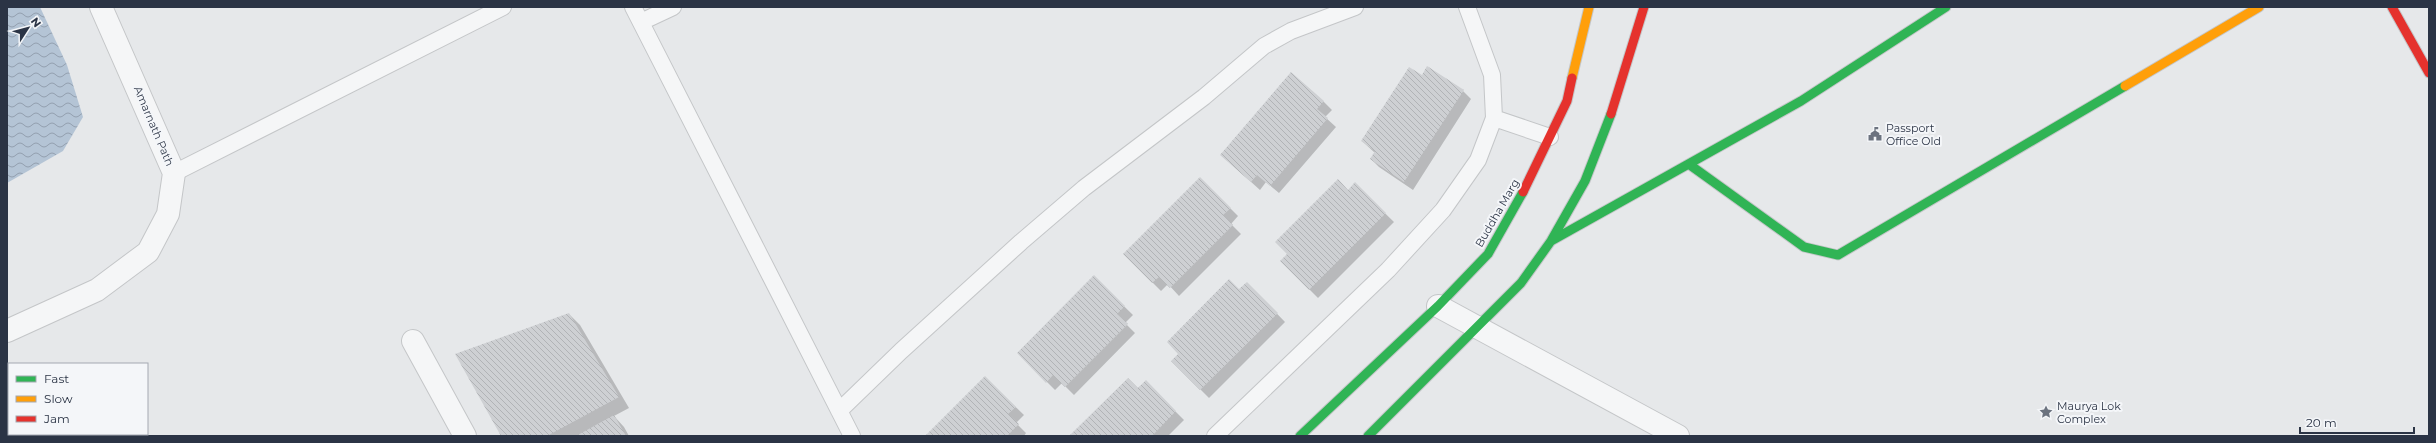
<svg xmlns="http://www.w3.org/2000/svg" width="2436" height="443" font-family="Montserrat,sans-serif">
  <defs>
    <pattern id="water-waves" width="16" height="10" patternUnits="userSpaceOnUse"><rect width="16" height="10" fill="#b4c4d5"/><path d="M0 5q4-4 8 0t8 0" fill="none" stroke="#93a0af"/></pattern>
    <pattern id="building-back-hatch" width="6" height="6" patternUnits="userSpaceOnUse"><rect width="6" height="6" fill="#ced0d3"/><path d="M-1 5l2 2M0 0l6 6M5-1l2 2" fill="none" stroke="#b1b3b6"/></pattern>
  </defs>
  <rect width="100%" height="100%" fill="#e6e8ea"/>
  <path fill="url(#water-waves)" d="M7,7H40L67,65L83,117L63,151L7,183Z"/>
  <path fill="#0003" d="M1422,76L1463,91L1471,99L1413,190L1379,167L1371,159L1375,153L1362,141Z
    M1323,101L1332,110L1325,117L1336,127L1279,193L1266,182L1260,190L1221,155Z
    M1200,178L1238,216L1231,224L1241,234L1179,296L1168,284L1161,291L1124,254Z
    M1355,184L1394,222L1318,298L1281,261Z
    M1094,277L1133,315L1125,323L1135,333L1074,395L1062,383L1055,390L1018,353Z
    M1247,283L1285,322L1209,398L1172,361Z
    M569,314L580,325L629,408L614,416L624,427L629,436H502Z
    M985,377L1024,415L1016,423L1026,433L1024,436H927Z
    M1146,382L1184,420L1168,436H1071Z"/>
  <path fill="url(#building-back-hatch)" d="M1427,66L1464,90L1404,182L1370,159L1375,151L1361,141L1409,67L1422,75Z
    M1291,72L1324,101L1317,109L1328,118L1270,186L1257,175L1251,182L1220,155Z
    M1200,177L1231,208L1223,215L1233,225L1170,288L1159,277L1152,283L1123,254Z
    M1338,179L1348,190L1355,182L1386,213L1309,290L1280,261L1287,254L1275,242Z
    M1094,275L1125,306L1117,314L1128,324L1065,387L1053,375L1046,383L1017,353Z
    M1229,279L1239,289L1247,282L1278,313L1200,390L1171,361L1178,354L1167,342Z
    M569,313L619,397L547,436H501L455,354Z
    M985,376L1016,407L1008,414L1019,424L1007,436H925Z
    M1128,378L1138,388L1146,380L1176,411L1152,436H1069Z
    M614,415L626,436H576Z"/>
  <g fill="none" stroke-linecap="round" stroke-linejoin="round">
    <g stroke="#c4c6c8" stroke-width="18">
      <path id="lane" d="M633,7L852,436
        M641,22L673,7
        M1494,118L1550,137
        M174,173L503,7
        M839,411L901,351L1021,242L1084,188L1204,97L1264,46L1291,31L1355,7
        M1215,436L1388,270L1443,210L1478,160L1494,118L1492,75L1467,7"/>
    </g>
    <g stroke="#c4c6c8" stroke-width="24">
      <path id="street" d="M1438,306L1678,436
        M7,331L97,290L148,252L168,214L174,173L101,7
        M413,341L465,436"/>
    </g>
    <g stroke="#c4c6c8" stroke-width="11">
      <path id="fast" d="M1690,165L1804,247L1838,255L2125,86
        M1551,241L1801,101L1946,7
        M1300,436L1438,306L1488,254L1523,192
        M1368,436L1521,283L1551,241L1585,181L1611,114"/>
    </g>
    <g stroke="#c4c6c8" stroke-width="11">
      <path id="slow" d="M1572,78L1589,7
        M2125,86L2259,7"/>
    </g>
    <g stroke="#c4c6c8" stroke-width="11">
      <path id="jam" d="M2392,7L2429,73
        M1611,114L1644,7
        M1523,192L1567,101L1572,78"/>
    </g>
    <use href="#lane" stroke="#f5f6f7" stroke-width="16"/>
    <use href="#street" stroke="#f5f6f7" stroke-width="22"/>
    <use href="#fast" stroke="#30b455" stroke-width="9"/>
    <use href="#slow" stroke="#ff9f0a" stroke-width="9"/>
    <use href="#jam" stroke="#e5322d" stroke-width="9"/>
  </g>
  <defs>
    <g id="civic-bare" transform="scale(1.08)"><path d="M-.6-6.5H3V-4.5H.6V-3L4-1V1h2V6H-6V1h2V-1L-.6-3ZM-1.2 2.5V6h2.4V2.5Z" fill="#6c737f" stroke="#f4f6f9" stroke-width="2.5" paint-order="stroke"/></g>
    <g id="sight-bare" transform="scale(1.08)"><path d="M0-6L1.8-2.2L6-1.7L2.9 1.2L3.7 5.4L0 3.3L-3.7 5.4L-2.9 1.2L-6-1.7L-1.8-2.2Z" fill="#6c737f" stroke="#f4f6f9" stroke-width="2.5" paint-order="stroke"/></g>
  </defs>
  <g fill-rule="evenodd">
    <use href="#civic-bare" x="1875" y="134"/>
    <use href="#sight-bare" x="2046" y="412"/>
  </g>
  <g text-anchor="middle" stroke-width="4" stroke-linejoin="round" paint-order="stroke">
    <g font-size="11" fill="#2b3445" stroke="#f4f6f9">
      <text transform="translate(154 126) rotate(67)" y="4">Amarnath Path</text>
      <text transform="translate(1497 213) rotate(-60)" y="4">Buddha Marg</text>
    </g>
    <g font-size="11" fill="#2b3445" stroke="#f4f6f9" text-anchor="start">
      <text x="1886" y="132">Passport<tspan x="1886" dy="13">Office Old</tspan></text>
      <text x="2057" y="410">Maurya Lok<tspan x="2057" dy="13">Complex</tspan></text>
    </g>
  </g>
  <rect width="2436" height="443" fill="none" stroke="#2b3445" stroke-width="16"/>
  <rect x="8" y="363" width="140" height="72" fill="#f4f6f9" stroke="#a4a8b1"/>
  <rect x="16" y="376" width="20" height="6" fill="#30b455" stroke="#a4a8b1"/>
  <text x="44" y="383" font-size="12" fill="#2b3445">Fast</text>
  <rect x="16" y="396" width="20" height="6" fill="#ff9f0a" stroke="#a4a8b1"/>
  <text x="44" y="403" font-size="12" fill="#2b3445">Slow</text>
  <rect x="16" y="416" width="20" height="6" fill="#e5322d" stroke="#a4a8b1"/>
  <text x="44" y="423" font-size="12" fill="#2b3445">Jam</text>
  <g transform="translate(28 28) rotate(54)" stroke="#f4f6f9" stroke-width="3" paint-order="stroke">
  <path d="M0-3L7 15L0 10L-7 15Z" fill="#2b3445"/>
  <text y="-6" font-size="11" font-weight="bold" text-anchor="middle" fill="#2b3445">N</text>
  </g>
  <path d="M2300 427v6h114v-6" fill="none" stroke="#2b3445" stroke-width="2"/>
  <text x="2306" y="427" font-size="12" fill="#2b3445" stroke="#f4f6f9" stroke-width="3" paint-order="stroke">20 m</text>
</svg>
